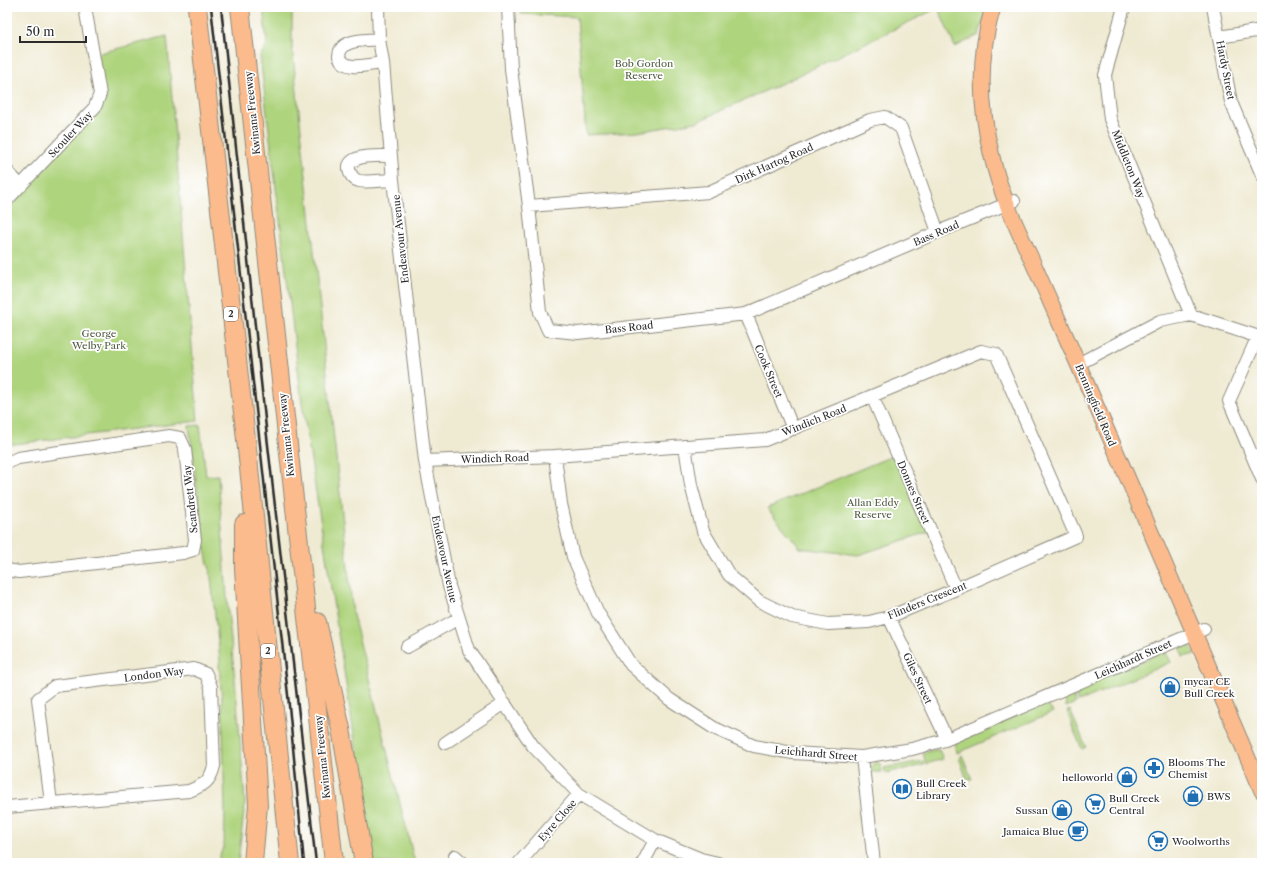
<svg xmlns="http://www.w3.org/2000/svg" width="1269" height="870" font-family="'Libre Caslon Text',serif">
  <rect width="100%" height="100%" fill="#fff"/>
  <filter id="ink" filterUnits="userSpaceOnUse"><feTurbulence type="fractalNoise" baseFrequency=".025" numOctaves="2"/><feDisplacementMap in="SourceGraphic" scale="8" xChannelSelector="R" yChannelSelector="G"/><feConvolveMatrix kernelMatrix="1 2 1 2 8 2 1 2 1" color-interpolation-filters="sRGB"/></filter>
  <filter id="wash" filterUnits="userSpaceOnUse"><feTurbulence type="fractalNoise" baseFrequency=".012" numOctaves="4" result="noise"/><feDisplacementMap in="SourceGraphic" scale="16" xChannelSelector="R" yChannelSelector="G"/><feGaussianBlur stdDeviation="0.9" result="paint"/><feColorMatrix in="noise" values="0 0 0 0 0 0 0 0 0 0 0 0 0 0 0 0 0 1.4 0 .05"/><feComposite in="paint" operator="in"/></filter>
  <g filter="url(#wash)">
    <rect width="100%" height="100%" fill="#efead2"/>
    <path fill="#afd47e" stroke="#6d8054" d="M263,7H292V46L353,615L415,863H374L302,403L260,56L267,45Z
      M521,7H987L979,35L955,47L938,8L787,81L696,122L637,132L586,135L577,17L521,14Z
      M167,36L198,421L7,445V210L104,102L96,54Z
      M200,425L206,476L218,475L228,610L237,701L245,802L238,863H217L224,845L225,812L222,700L219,665L220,660L210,569L208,564L204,544L189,426Z
      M897,454L931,531L858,555L800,548L767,508Z
      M1184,643L1189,644L1195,654L1183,657L1180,645Z
      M1165,651L1171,662L1078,702L1074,690Z
      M1071,691L1076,703L1066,707C1065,699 1064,695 1071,691Z
      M1046,703L1053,712L957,753L955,745L957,741Z
      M1070,710L1086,747L1082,749L1072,726L1067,711Z
      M934,750H939L943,759L926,764L923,753Z
      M962,755L972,779H968L966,777L959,757Z
      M877,761L880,764L882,772H870L869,771L873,764Z
      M923,761L924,765L885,773L884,768Z"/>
  </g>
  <g filter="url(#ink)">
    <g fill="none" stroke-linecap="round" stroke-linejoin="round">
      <g stroke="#8d8a7e" stroke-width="14">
        <path id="minor" d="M378,7L379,39L383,63L393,180L425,461L449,586L469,650L533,746L579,794L655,840L701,859L718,863
          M508,7L511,69L529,206L540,312L548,330L578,333L746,314L938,232L1014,201
          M1124,7L1105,75L1110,119L1191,315
          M1213,7L1231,102L1262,175
          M1219,37L1262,30
          M379,39C366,41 340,38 339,56C345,73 369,64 383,63
          M391,156C380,156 342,153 350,173C352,177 355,180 359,181C369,183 382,180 393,180
          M7,171L21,186
          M7,200L95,107L100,94L85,7
          M529,206L709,192L870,120L885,117L901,128L938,232
          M746,314L793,429
          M1258,336L1229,401L1262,479
          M1078,364L1160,321L1191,315L1262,338
          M872,396L956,589
          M555,456L561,504L573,557L598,613L631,665L669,699L714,728L754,746L793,753L862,757L912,749L945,740L1204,629
          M425,461L555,456L765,440L981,351L996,354L1076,536L956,589L889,617L869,622L828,624L792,617L759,601L729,575L703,531L691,485L685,446
          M7,463L18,458L169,436L180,438L185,449L195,540L193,550L183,553L19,572L7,570
          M889,617L944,733L945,740
          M407,647L459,618
          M445,743L505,703
          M862,757L874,863
          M7,807L189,791C204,785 210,782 214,766L211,687L206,674L194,669L55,686L38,699L51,803
          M455,856L463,863
          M519,863L579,794
          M643,863L655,840"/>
      </g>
      <g stroke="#8d8a7e" stroke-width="17">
        <path id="major" d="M993,7C978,56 980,109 992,157C1000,192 1015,224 1030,256C1046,292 1062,328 1078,364C1140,506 1201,648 1262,791"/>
      </g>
      <g stroke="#8d8a7e" stroke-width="20">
        <path id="highway" d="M197,7L246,439L290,863
          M240,7L334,863
          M244,524V568L258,805L253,863
          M317,622L341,729L364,863"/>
      </g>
      <use href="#minor" stroke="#fff" stroke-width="12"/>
      <use href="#major" stroke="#fbbb8d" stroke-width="15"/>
      <use href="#highway" stroke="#fbbb8d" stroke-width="18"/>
      <path stroke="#2b2b2b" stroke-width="2.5" d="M211,7L288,695L304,863
        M221,7L265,419L316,863"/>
    </g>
  </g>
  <defs>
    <g id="shop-ring" transform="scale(1)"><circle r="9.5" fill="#fff" stroke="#1f6fb2" stroke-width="1.5"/><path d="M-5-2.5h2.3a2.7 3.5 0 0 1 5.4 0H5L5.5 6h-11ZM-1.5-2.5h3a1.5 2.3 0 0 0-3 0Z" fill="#1f6fb2"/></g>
    <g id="pharmacy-ring" transform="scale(1)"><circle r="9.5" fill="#fff" stroke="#1f6fb2" stroke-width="1.5"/><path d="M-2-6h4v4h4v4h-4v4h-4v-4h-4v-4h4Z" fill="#1f6fb2"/></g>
    <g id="library-ring" transform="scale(1)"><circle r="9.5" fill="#fff" stroke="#1f6fb2" stroke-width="1.5"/><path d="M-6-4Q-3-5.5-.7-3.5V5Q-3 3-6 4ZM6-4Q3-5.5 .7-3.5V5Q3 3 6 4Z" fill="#1f6fb2"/></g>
    <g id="supermarket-ring" transform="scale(1)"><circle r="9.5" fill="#fff" stroke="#1f6fb2" stroke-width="1.5"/><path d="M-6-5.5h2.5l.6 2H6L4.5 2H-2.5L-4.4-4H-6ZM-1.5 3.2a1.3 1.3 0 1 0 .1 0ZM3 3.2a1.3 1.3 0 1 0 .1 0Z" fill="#1f6fb2"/></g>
    <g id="cafe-ring" transform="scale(1)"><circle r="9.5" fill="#fff" stroke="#1f6fb2" stroke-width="1.5"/><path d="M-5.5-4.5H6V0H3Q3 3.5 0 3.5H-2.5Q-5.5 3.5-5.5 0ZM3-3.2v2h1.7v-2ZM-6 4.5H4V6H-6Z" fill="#1f6fb2"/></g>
  </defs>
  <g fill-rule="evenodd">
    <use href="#shop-ring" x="1170" y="687"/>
    <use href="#pharmacy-ring" x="1154" y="768"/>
    <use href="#shop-ring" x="1127" y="777"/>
    <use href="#library-ring" x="902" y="789"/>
    <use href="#shop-ring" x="1193" y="796"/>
    <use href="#supermarket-ring" x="1095" y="804"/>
    <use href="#shop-ring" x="1062" y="810"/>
    <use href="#cafe-ring" x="1078" y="831"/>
    <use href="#supermarket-ring" x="1158" y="841"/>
  </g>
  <g text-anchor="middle" stroke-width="3.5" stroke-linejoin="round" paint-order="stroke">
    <g fill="#fff" stroke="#6b6b6b" stroke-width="1">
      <rect x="224" y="307" width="14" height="14" rx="3"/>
      <rect x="261" y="644" width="14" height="14" rx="3"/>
    </g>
    <g font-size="9" font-weight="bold" fill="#2b2b2b">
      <text x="231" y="317">2</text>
      <text x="268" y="654">2</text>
    </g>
    <g font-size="10" fill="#535e44" stroke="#fff">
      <text x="644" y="67">Bob Gordon<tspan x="644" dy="12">Reserve</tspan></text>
      <text x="99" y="337">George<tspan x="99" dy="12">Welby Park</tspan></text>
      <text x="873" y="506">Allan Eddy<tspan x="873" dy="12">Reserve</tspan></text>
    </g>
    <g font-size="10" fill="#2b2b2b" stroke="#fff">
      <text transform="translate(1226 70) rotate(79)" y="4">Hardy Street</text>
      <text transform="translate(252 113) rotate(-96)" y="4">Kwinana Freeway</text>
      <text transform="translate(70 134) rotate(-47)" y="4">Scouler Way</text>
      <text transform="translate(774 163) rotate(-24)" y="4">Dirk Hartog Road</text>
      <text transform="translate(1129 164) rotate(68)" y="4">Middleton Way</text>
      <text transform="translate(936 233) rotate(-23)" y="4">Bass Road</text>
      <text transform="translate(400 239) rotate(-96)" y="4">Endeavour Avenue</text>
      <text transform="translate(629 327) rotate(-6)" y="4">Bass Road</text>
      <text transform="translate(769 371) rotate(67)" y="4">Cook Street</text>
      <text transform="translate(1096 405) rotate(67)" y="4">Benningfield Road</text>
      <text transform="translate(814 420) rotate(-22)" y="4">Windich Road</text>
      <text transform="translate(286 435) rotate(-96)" y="4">Kwinana Freeway</text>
      <text transform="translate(495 458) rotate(-2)" y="4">Windich Road</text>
      <text transform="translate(914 492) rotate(67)" y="4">Donnes Street</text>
      <text transform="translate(190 499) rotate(-96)" y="4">Scandrett Way</text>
      <text transform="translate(445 559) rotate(78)" y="4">Endeavour Avenue</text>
      <text transform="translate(927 600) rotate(-22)" y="4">Flinders Crescent</text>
      <text transform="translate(1133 659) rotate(-24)" y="4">Leichhardt Street</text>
      <text transform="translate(154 674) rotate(-7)" y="4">London Way</text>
      <text transform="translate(918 678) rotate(65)" y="4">Giles Street</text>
      <text transform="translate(816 753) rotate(5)" y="4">Leichhardt Street</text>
      <text transform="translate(322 757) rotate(-96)" y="4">Kwinana Freeway</text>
      <text transform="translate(557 820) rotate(-49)" y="4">Eyre Close</text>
    </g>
    <g font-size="10" fill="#2b2b2b" stroke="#fff" text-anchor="start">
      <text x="1184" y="685">mycar CE<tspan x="1184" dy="12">Bull Creek</tspan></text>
      <text x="1168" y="766">Blooms The<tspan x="1168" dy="12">Chemist</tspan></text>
      <text x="1113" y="781" text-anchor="end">helloworld</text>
      <text x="916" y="787">Bull Creek<tspan x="916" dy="12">Library</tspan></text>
      <text x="1207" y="800">BWS</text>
      <text x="1109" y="802">Bull Creek<tspan x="1109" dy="12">Central</tspan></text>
      <text x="1048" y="814" text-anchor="end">Sussan</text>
      <text x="1064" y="835" text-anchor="end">Jamaica Blue</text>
      <text x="1172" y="845">Woolworths</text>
    </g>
  </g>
  <rect width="1269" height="870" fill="none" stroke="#fff" stroke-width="24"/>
  <path d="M20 36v6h66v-6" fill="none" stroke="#2b2b2b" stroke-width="2"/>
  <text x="26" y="36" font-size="12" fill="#2b2b2b" stroke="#ffffff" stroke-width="3" paint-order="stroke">50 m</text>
</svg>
